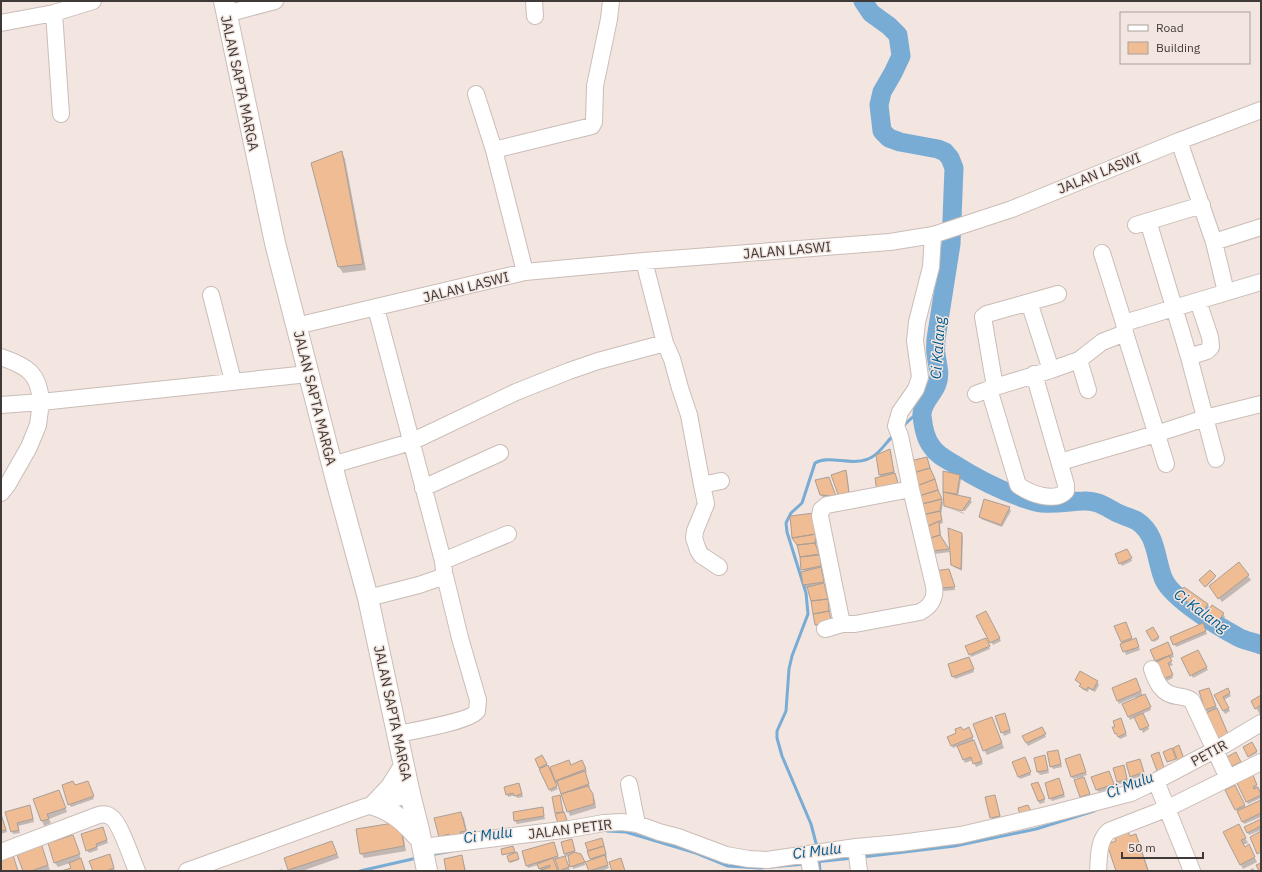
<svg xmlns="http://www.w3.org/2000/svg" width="1262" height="872" font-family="'IBM Plex Sans',sans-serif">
  <rect width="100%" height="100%" fill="#f3e5df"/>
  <path fill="#0003" d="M342,153L345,159L366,270L343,273L339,267Z
    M890,450L895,475L900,489L881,478L880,475Z
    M927,458L943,503L941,515L943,523L940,524L941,539L950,552L934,554L933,551Z
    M845,471L847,474L850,496L841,500Z
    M944,472L959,476L961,479L958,497L970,499L972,502L965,511L945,505Z
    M829,478L836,499L823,498L821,495Z
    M946,507L964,513V514Z
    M1009,508L1011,511L1002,527L981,519L980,516Z
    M814,514L818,537L816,547L821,559L822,568L820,569L829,603L830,615L818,627L816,625L812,600L808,587L806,588L804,585L802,573L804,572L798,545Z
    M962,534L963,537L962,571L954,567L952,564Z
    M1128,553L1132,561L1122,566L1120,563Z
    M1239,564L1251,580L1222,602L1213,590Z
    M949,570L955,590L942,591L940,588Z
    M1215,577V578L1206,587L1201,581Z
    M1180,595L1208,604L1209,607L1205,614L1181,598Z
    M1212,606L1223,614L1225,617L1219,625L1208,617L1206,613L1207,614Z
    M986,612L1001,641L993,645L978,617Z
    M1127,626L1133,641L1136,640L1140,650L1126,655L1116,627Z
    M1204,627L1207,634L1176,647L1171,638Z
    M1153,628L1159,639L1154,642L1148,632Z
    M987,642L990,649L971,657L967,647Z
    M1169,646L1174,657L1169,659L1173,665L1168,667L1173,678L1164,682L1151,651Z
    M1198,651L1208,670L1193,678L1183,659Z
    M970,661L974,672L955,679L953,676Z
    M1076,680L1097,682L1099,685L1095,692L1089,689L1088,692L1082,689L1081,686V685Z
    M1137,682L1143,696L1146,698L1151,710L1142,714L1149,729L1143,733L1136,717L1130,720L1123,704L1136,699L1135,697L1119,704L1113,689Z
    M1227,689L1231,696L1224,700L1230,711L1225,714L1215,695Z
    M1210,692L1229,737L1219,741L1206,709Z
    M1261,696V716L1252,701Z
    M997,717H1006L1011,733L1004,736Z
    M1122,722L1127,736L1120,739L1116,733L1114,728Z
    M994,723L1004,748L987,755L984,750Z
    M963,731H970L983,764L976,767L973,760L965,763L958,746L953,748L952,746Z
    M1043,731L1046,737L1028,746L1023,736Z
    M1252,744L1257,753L1249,757L1244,748Z
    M1235,753L1242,765L1230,771L1224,759Z
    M1059,754L1062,767L1053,769L1051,766Z
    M542,756L551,774V768L584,764L587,772L585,773L590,787L588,788L595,800L596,808L570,816L558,783L556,784L558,789L551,792L550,790L536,759Z
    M1045,756L1049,773L1040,775L1038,772Z
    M1081,758L1087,775L1083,776L1091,797L1083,800L1076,781L1082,779V777L1073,779L1072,777Z
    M1026,761L1031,775L1020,779L1019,776Z
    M1141,763L1145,775L1132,779L1131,776Z
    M1125,769L1128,782L1119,784L1118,782Z
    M1110,775L1115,787L1099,792L1097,790Z
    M1254,779L1261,798L1248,804L1238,781Z
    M88,782L94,799L71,807L69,804L75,786Z
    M1060,782L1065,797L1052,801L1050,798Z
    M1039,786L1045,802L1040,804L1038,801Z
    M1234,786L1246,808L1261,801V817L1244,824L1236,809Z
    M520,787L523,797L517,798L515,795L508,797L507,794Z
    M61,795L67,812L49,819L51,823L44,826L34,800Z
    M995,796L1001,819L993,821L986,798Z
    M559,797L567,821L560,824L556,813L553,798Z
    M542,808L545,819L517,824L515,821Z
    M31,809L34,822L18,826L20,833L13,834L6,812Z
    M461,813L464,818L468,836L442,841L439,837Z
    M1,814L7,832L1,834Z
    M1261,821V830L1249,835L1246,828Z
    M402,827L406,851L364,858L361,853Z
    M1241,830L1248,843L1243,845L1244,848L1251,850L1257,862L1243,869L1224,832Z
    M104,831L108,843L97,847L98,850L89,853L87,850Z
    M1135,835L1139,842L1149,871H1117L1130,837Z
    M72,836L75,840L81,860L86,871H64L72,868L70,863L58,867L55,863L49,844Z
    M332,842L339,858L302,871H289L285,858Z
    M603,842L607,857L605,858L609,868L601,871H590L587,863L592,861L587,844Z
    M554,843L559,859L566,860L570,870L560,871L556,860H554L558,871H541L538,865L528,868L527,865Z
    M562,843H573L575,854L583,858L585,865L573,869L569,856L565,857Z
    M40,844L50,870L24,871Z
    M513,848L514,853L504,855L503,854Z
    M517,854L519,860L510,863L508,857Z
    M462,857L466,871H447Z
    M111,858L115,871H94Z
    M1253,868L1255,871H1248Z
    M282,869L283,871H275Z"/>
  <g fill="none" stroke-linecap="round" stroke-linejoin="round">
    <path stroke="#78acd5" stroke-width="3" d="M902,427L916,414L922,410
      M607,831L626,832L696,853L728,866L760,868L805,864
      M817,847L811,824L782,756L777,738V731L786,711L789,669L792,656L808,614L806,593L787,532L786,523L791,513L802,503L815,463C830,454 854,468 872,457C881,452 886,442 894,435
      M430,855L452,851
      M862,857L955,846L1036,829L1094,811
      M819,861L820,871
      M815,862L853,858
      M360,871L417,858"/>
    <path stroke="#78acd5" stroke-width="19" d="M863,1L871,13L889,26L898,35L901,56L893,73L882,92L879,105L882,131L889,138L900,142L938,149L945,152L950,158L954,168L951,244L936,339C936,344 935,349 936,354C937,364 941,374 937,384C933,395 921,403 922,416C923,425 926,440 932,447C937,455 946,459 954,464C979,480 1007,494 1036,502C1052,506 1068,501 1084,501C1099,500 1108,509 1120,514C1126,517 1132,518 1137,521C1158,535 1155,560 1164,580C1173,599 1219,627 1238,637C1245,641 1254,642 1261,645"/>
  </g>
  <path fill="#f0bc93" stroke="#aa9f97" d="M342,151L363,264L338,267L311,163Z
    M890,449L894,472L879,475L876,455Z
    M927,457L930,468L913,473L910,461Z
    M930,468L935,479L914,487L913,473Z
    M846,470L849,493L839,497L831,475Z
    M943,471L960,475L957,494L943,492Z
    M895,473L899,486L877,492L875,478Z
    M829,477L836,496L820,495L815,480Z
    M935,479L938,490L919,496L914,487Z
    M938,490L942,499L922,504L919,496Z
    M943,492L971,498L962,511L944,506Z
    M942,499L940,511L922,515V504Z
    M984,499L1010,507L1001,525L979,517Z
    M940,511L942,520L924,528L922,515Z
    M814,513L816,534L792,538L790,516Z
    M939,521L940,535L927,539L926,527Z
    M948,528L962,533L961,569L951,565Z
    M816,534L815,543L797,545L792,538Z
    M940,535L949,549L932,551L927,539Z
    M815,543L819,554L800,557L797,545Z
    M1127,549L1132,558L1119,564L1115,554Z
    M820,555L821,566L801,570L800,557Z
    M1239,562L1249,575L1218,599L1209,586Z
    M821,567L824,582L803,585L801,572Z
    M949,569L955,587L939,588L933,571Z
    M1210,570L1216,576L1205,587L1199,580Z
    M824,583L828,599L811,601L807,587Z
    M1184,587L1208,604L1203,612L1178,595Z
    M828,599L829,611L813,614L811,601Z
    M1212,605L1224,613L1217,623L1206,614Z
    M829,611L832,623L815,625L813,614Z
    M986,611L1000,638L990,643L976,616Z
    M1126,622L1132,638L1121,642L1114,626Z
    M1203,623L1206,631L1173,645L1170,637Z
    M1153,627L1159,637L1152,641L1146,631Z
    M986,638L990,646L969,655L965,646Z
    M1136,638L1139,647L1123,652L1120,644Z
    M1168,642L1173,654L1155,661L1150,650Z
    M1198,650L1207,667L1190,676L1181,658Z
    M1169,656L1172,661L1168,663L1173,675L1161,680L1154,663Z
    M969,657L974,669L952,677L948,664Z
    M1080,671L1098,681L1093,690L1088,687L1086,690L1079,686L1081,684L1075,680Z
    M1136,678L1141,691L1117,701L1112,688Z
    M1209,688L1216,706L1205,710L1199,691Z
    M1228,688L1230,693L1223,697L1229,708L1223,711L1214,695Z
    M1145,694L1151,707L1128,717L1122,704Z
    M1261,695V705L1255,709L1251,701Z
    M1217,708L1228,734L1217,739L1206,713Z
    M1005,713L1010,730L1001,733L995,716Z
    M1143,713L1149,726L1140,730L1134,717Z
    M992,717L1002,743L983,751L973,724Z
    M1121,718L1126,733L1118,737L1116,733L1115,734L1112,727H1115L1113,721Z
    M961,727L963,730L969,727L973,737L951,746L947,737L956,733L955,729Z
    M1042,727L1046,734L1026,743L1022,736Z
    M974,740L982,761L973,764L971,757L963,760L957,746Z
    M1252,742L1257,751L1248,757L1243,747Z
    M1179,745L1184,759L1178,762L1173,748Z
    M1172,748L1176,759L1167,762L1163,752Z
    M1058,750L1061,764L1050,767L1047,752Z
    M1159,752L1164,768L1157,771L1151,755Z
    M1236,752L1241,762L1228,768L1223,759Z
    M1080,754L1086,772L1071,777L1065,759Z
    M542,755L547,764L539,768L535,759Z
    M1045,755L1048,770L1037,772L1034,758Z
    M1025,757L1031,772L1018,777L1012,762Z
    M1140,759L1144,772L1130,777L1126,763Z
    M569,760L571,765L582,760L586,769L555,781L550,767Z
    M548,765L557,786L549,790L539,769Z
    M1124,765L1127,779L1117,782L1113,768Z
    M585,771L589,784L561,794L557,781Z
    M1109,771L1114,784L1096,790L1091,777Z
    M1253,775L1257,785L1253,787L1254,789L1258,787L1261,795L1246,802L1236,781Z
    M1084,777L1090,794L1080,797L1074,780Z
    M1059,778L1064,794L1049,799L1045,783Z
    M73,781L75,785L88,781L94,796L68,805L62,785Z
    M1038,782L1045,799L1038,801L1031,784Z
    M519,783L522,794L514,796L513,793L506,795L504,787Z
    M1235,785L1245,805L1235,810L1225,790Z
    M588,786L593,794L594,804L567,812L561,794Z
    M59,790L66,808L47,814L49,819L41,821L33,799Z
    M560,795L563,812L555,813L552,797Z
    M995,795L1000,816L990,818L985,797Z
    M1261,800V813L1242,822L1237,811Z
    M30,805L33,819L17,823L19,830L11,832L5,812Z
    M1028,805L1031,811L1020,814L1018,808Z
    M543,807L544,816L514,821L513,812Z
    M461,812L466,831L460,832L461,836L450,839L449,834L439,837L434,818Z
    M564,812L567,820L558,823L555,814Z
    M1,814L6,830L1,831Z
    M1261,819V826L1247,833L1244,827Z
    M400,822L404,846L360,854L356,829Z
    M1239,824L1246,838L1241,840L1245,847L1249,844L1255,857L1240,865L1223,832Z
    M103,827L107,840L96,844L97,847L86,851L81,834Z
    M1127,830L1130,836L1136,834L1148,871H1116L1107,844L1116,841L1113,834Z
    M1261,831V852L1257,854L1250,837Z
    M73,835L80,854L54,863L48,843Z
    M602,838L604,846L588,851L585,843Z
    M572,839L575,851L564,854L561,842Z
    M332,841L337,854L288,870L284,858Z
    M554,842L558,856L526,866L522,851Z
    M41,843L48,865L31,871H23L16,852Z
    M513,846L515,852L502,855L501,849Z
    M604,846L606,854L590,859L587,851Z
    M517,852L519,859L509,862L507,856Z
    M574,852L581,854L585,862L570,867L568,856Z
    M110,854L114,868L106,871H93L89,861Z
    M13,855L18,871H1V859Z
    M462,855L465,871H446L444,859Z
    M605,855L608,865L589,871L585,862Z
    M565,856L569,867L559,871L555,859Z
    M81,858L85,871H61L71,868L69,863Z
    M553,858L558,871H541V870L550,867V865L539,869L537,864Z
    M621,858L625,871H612L609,862Z
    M1261,863V871H1259L1256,865Z"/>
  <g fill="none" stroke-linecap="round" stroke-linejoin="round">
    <g stroke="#cabdb7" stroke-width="18">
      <path id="minor" d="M534,1L535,16
        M54,13L61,114
        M226,14L275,1
        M1,23L54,13L93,1
        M476,94L494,150L525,272
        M1179,141L1214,242L1226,292
        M494,150L592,126L594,122L595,86L609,19L611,1
        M1148,221L1189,357L1216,459
        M1136,225L1202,205
        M1214,242L1261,227
        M644,261L665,343L672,359L680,388L689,415L702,485L706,504L695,531L694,538L698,550L701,555L719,567
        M211,295L233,381
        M1029,302L1051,370
        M376,308L443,561
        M1124,323L1261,282
        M296,326L525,272L644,261L890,242L933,235L1012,209L1179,141L1261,110
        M1125,333L1166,464
        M1,357C27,366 39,373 41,402L1,405
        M1189,357L1207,351L1211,347L1210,337L1198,301
        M1079,360L1088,390
        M995,387L983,317L987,314L1058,294
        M989,389L1018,485C1030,494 1055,503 1066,491V485L1034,374
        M976,394L995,387L1051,370L1079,360L1102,342L1125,333L1124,323L1102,253
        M1060,462L1156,434L1205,418L1261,404
        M332,465L411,442L516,392L569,371L598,361L665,343
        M702,485L721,481
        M423,488L500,453
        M1,493L8,484L29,447L38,425L41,402L308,374
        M444,571L443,561L508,534
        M368,598L419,585L445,576L460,638L478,700L477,711C471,721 412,731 398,734
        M842,624L820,516L821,510L827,505L911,489
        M825,629L842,624H855L920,612C931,606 936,599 934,586L911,489L900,436L896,426L900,412L916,389L920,377L915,341L917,322L931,267L933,235
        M1152,669C1156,681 1161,694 1177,696C1182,697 1188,697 1192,701L1228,778
        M1156,781L1192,871
        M629,784L637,824
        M423,847L570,829L604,823L622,822L637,824L659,832L678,837L726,855L749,859L767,860L856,847L900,843L961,835L1051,814L1131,793L1156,781L1224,745L1261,723
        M856,847L859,871
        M1,852L96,816C101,814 106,813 111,817C120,822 132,860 137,871
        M808,854L811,871
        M187,871L362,808L410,794
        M1098,871C1099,859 1098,839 1109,831L1168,808L1261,762"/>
    </g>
    <g stroke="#cabdb7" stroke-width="22">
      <path id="major" d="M224,1L275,243L337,484L368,598L410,794L419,830L427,871
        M374,805C395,812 406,823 421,840
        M374,805L391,787L404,766"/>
    </g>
    <use href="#minor" stroke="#fff" stroke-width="16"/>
    <use href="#major" stroke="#fff" stroke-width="20"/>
  </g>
  <g text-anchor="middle" stroke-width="3" stroke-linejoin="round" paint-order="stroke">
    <g font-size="14" fill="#3f3a37" stroke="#f3e5df">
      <text transform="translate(240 83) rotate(78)" y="5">JALAN SAPTA MARGA</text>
      <text transform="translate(1099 173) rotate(-22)" y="5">JALAN LASWI</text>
      <text transform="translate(787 250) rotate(-5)" y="5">JALAN LASWI</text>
      <text transform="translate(466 287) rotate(-14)" y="5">JALAN LASWI</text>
      <text transform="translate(315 398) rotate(76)" y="5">JALAN SAPTA MARGA</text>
      <text transform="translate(393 713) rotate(78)" y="5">JALAN SAPTA MARGA</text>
      <text transform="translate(1209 753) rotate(-29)" y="5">PETIR</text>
      <text transform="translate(570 829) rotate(-7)" y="5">JALAN PETIR</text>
    </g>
    <g font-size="15" font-style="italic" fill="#005b8e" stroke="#f3e5df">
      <text transform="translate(938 348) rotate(-86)" y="5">Ci Kalang</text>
      <text transform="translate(1201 611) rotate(36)" y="5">Ci Kalang</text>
      <text transform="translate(1130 785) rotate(-21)" y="5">Ci Mulu</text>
      <text transform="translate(488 835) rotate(-8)" y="5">Ci Mulu</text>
      <text transform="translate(817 851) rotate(-7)" y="5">Ci Mulu</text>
    </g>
  </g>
  <rect width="1262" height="872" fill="none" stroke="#3f3a37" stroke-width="4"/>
  <rect x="1120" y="12" width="130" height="52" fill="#f3e5df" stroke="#aba19c"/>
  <rect x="1128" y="25" width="20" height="6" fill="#ffffff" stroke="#aba19c"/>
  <text x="1156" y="32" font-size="12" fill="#3f3a37">Road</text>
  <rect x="1128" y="42" width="20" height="12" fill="#f0bc93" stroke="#aba19c"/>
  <text x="1156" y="52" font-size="12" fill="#3f3a37">Building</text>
  <path d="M1122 852v6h81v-6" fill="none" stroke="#3f3a37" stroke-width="2"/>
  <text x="1128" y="852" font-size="12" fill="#3f3a37" stroke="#f3e5df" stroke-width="3" paint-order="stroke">50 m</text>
</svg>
